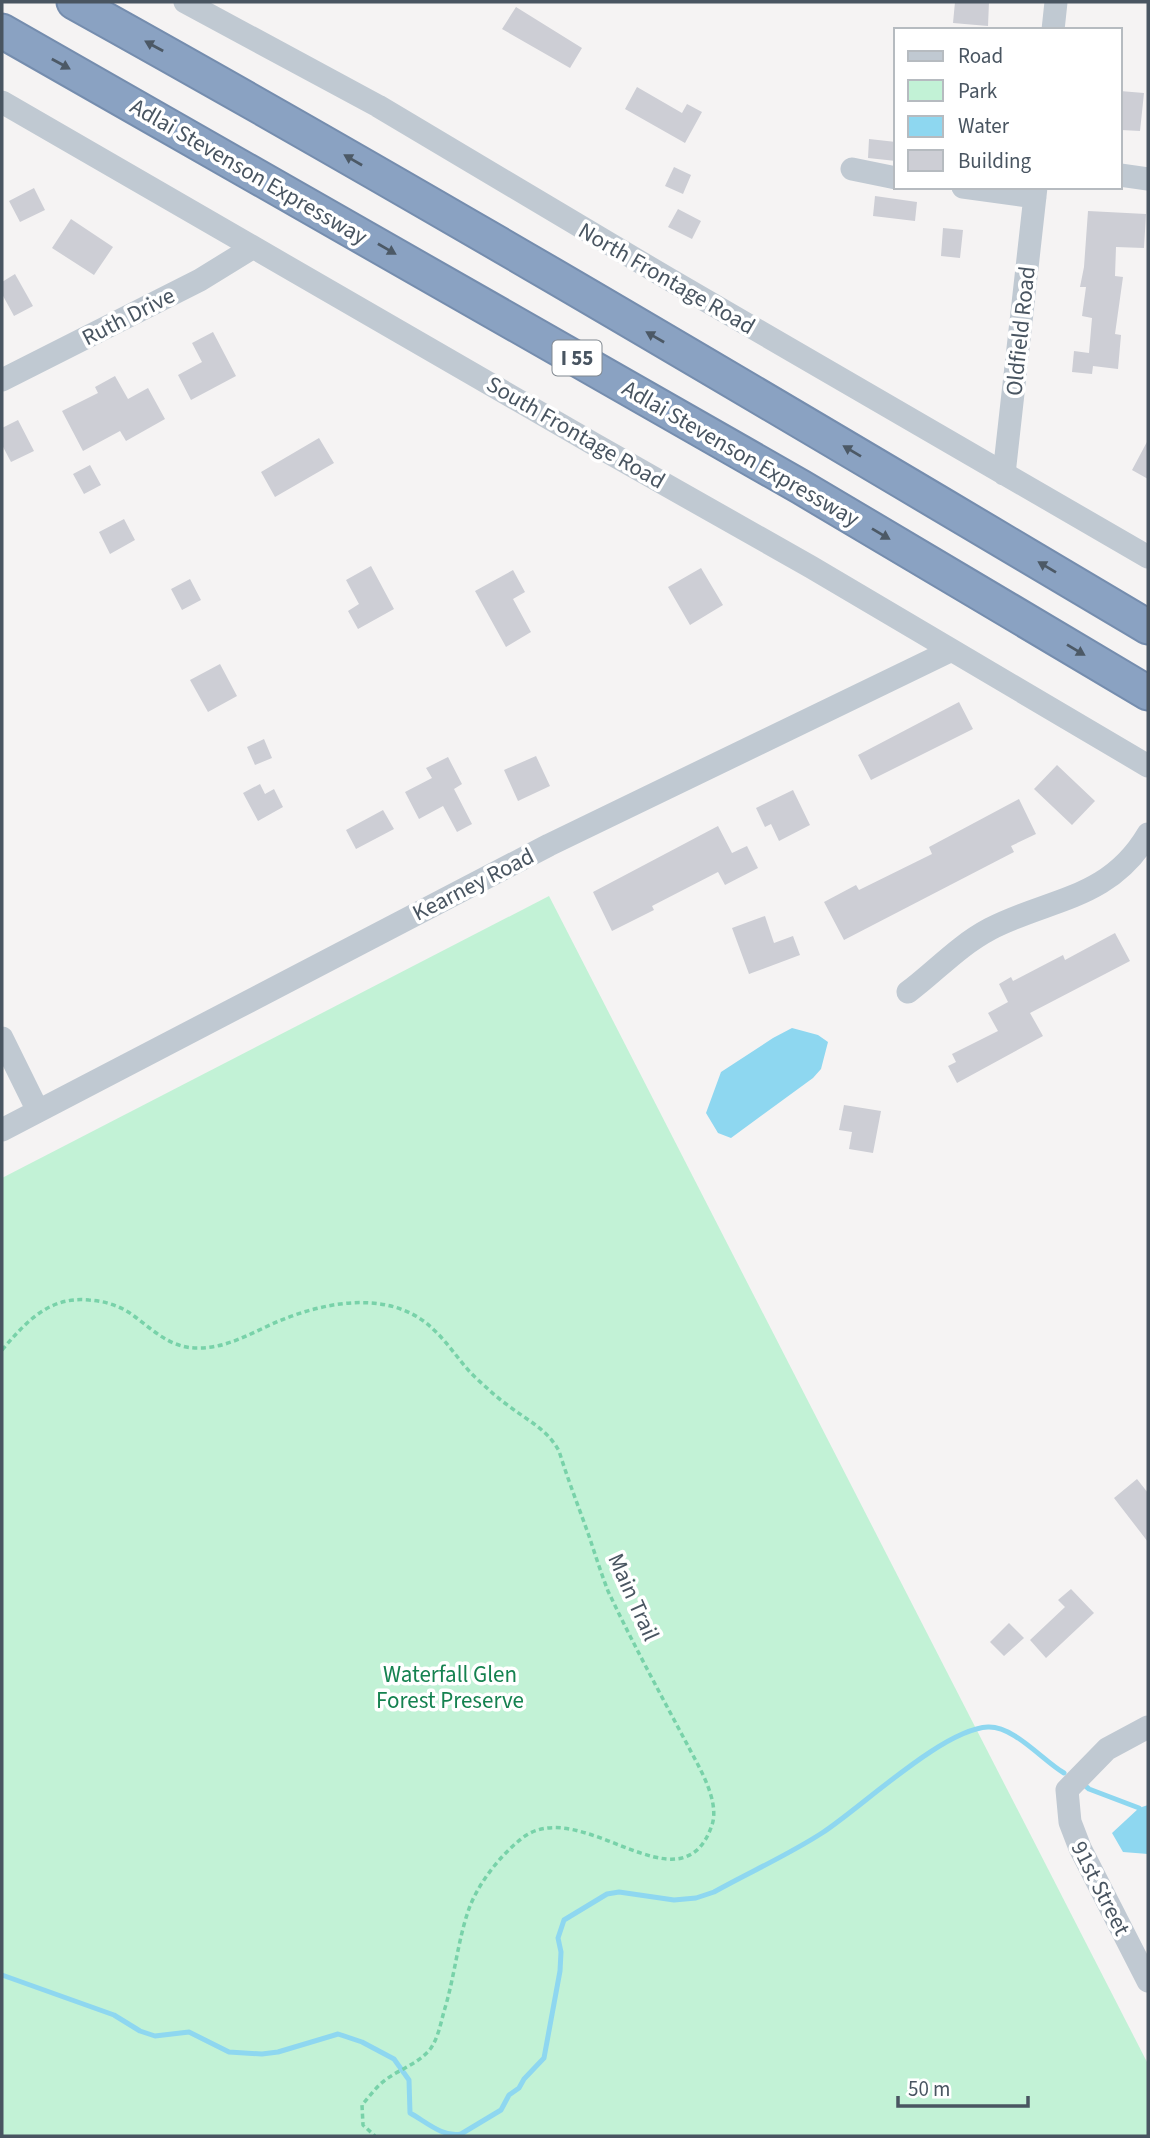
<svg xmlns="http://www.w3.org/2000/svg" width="1150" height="2138" font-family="'Source Sans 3',sans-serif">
  <rect width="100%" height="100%" fill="#f5f3f3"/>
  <path fill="#c2f2d6" d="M549,896L1148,2064V2136H2V1178Z"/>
  <path fill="#8ed7f0" d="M792,1028L818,1035L828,1042L821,1069L813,1078L731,1138L718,1133L706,1113L721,1072L773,1038Z
    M1148,1805V1854L1123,1852L1112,1833L1139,1808Z"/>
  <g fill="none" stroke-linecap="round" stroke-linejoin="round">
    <path stroke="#8ed7f0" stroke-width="5" d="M1082,1783L1089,1789L1139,1808
      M2,1975L114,2015L140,2031L155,2036L189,2032L229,2052L262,2054L278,2052L338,2034L362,2042L394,2059L409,2080L410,2113C425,2121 443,2138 461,2134L501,2110L509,2095L519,2088L524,2079L544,2058L560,1971L561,1952L558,1938L564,1920L607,1894L619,1892L674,1900L696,1898L714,1892C750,1872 788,1855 822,1833C862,1807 943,1729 988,1727C1014,1726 1042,1760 1064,1773"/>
  </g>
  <path fill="#cdced5" d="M955,2H989L988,26L953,23Z
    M516,7L582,48L570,68L502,29Z
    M637,87L682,113L687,104L702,112L685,143L625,109Z
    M1120,91L1144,93L1140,131L1121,130Z
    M869,139L896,142V161L868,158Z
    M674,167L691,175L683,194L665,186Z
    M34,188L45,210L20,222L9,201Z
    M875,196L917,202L915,221L873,216Z
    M678,209L701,221L692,239L668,227Z
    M1088,211L1146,214L1144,248L1116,247L1115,276L1123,277L1115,334L1121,335L1118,369L1093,366L1092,374L1072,372L1074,351L1089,353L1092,318L1082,316L1086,287H1080L1084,267Z
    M71,219L113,247L94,275L52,248Z
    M943,228L963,230L960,258L941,256Z
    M15,274L33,306L14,316L2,294V282Z
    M213,332L236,376L191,400L178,375L202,362L192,343Z
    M115,376L128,399L148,388L165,419L126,441L120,431L83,451L62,411L98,393L95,387Z
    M18,420L34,451L11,462L2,445V428Z
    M319,438L334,463L275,497L261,472Z
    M1148,440V479L1132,470Z
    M90,465L101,485L84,494L73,474Z
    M124,519L135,540L110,554L99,532Z
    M371,566L394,609L358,629L348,611L359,604L346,580Z
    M701,568L723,605L690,625L668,587Z
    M513,570L525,592L513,599L531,632L506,647L475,591Z
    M190,579L201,600L182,610L171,589Z
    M220,664L237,696L208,712L190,680Z
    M959,702L973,729L871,780L858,755Z
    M264,739L272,758L255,765L247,747Z
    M536,756L550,786L518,801L504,770Z
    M448,757L462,784L454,789L472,824L457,832L443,806L419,819L405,792L432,778L426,768Z
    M1057,765L1095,801L1072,825L1034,789Z
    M260,784L265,794L274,789L283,807L258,821L243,793Z
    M793,790L810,825L779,841L771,824L765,827L756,808Z
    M1019,799L1036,834L1011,846L1014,852L844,940L824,902L856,885L859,890L932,854L929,847Z
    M383,810L394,829L356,849L346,830Z
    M718,826L732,853L747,846L758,868L725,885L718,872L652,906L654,910L612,931L593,892Z
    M765,916L774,943L793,936L800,955L749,974L732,928Z
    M1115,933L1130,961L1030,1013L1043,1036L957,1083L948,1066L956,1062L952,1054L998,1031L988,1013L1008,1002L999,984L1011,977L1013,981L1063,955L1065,960Z
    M844,1105L881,1111L873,1153L849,1149L852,1132L839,1130Z
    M1137,1479L1148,1493V1542L1114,1498Z
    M1071,1589L1094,1613L1046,1658L1030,1640L1065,1607L1058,1600Z
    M1009,1623L1024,1638L1004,1656L990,1642Z"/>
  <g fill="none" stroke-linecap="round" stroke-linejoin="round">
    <g stroke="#758dae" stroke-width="37">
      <path id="highway" d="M74,2C436,203 792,416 1148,627
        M2,31L801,487L1148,693"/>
    </g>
    <path stroke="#78d2a9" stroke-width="3.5" stroke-dasharray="5 3.5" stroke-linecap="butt" d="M2,1350C26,1322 49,1296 89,1300C105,1301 121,1306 134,1316C154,1331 172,1349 199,1348C228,1348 253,1332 279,1321C327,1301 393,1289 434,1330C450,1345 461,1364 476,1378C487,1388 497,1398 509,1406C528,1421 547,1429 559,1451C568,1480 579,1508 589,1536C595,1554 601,1573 608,1591C633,1644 661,1695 688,1746C699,1767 720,1801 712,1825C681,1916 580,1791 521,1839C501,1855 480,1881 470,1906C458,1938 455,1975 445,2008C441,2021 439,2036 431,2048C419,2064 399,2069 384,2081C376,2087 369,2097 362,2105L363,2125L375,2136"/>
    <path stroke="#c0c9d2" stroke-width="23" d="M185,2L378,106L667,278L1148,557
      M1053,30L1056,2
      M2,102L592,443L811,567L1148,766
      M852,169L896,178
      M1120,175L1148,179
      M963,187L1035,197
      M2,380L200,280L252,248
      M1004,474L1036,187
      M908,992C936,971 958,946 990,929C1050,898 1109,900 1148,834
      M2,1038L38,1111
      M2,1130L549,845L950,651
      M1148,1727L1107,1749L1067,1790L1070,1822L1080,1848L1148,1981"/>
    <use href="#highway" stroke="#8aa2c2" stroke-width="33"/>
  </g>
  <defs><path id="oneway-solid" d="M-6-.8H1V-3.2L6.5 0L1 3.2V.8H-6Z" transform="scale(1.75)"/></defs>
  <g fill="#4c5966">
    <use href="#oneway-solid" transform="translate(154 46) rotate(-151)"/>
    <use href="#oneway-solid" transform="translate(61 64) rotate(29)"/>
    <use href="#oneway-solid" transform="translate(353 160) rotate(-150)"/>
    <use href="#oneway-solid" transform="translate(387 249) rotate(30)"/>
    <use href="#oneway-solid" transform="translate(655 337) rotate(-150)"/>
    <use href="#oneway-solid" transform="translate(852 451) rotate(-149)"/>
    <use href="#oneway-solid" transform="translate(881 534) rotate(31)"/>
    <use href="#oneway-solid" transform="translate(1047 567) rotate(-149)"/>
    <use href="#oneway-solid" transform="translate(1076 650) rotate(31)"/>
  </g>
  <g text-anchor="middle" stroke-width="7" stroke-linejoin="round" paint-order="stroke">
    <rect fill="#fff" stroke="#808890" stroke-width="2" x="552.5" y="340.5" width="49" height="35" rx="5"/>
    <g font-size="21" font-weight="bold" fill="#495561">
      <text x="577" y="365">I 55</text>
    </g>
    <g font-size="23" fill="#495561" stroke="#fff">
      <text transform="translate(249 171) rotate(30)" y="8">Adlai Stevenson Expressway</text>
      <text transform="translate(667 278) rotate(30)" y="8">North Frontage Road</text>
      <text transform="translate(128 316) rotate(-27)" y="8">Ruth Drive</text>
      <text transform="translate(1020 331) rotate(-84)" y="8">Oldfield Road</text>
      <text transform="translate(576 432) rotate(30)" y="8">South Frontage Road</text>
      <text transform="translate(741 453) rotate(30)" y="8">Adlai Stevenson Expressway</text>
      <text transform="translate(473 884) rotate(-27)" y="8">Kearney Road</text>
      <text transform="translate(634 1597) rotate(66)" y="8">Main Trail</text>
      <text transform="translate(1101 1888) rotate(63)" y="8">91st Street</text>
    </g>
    <g font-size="23" fill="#158250" stroke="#fff">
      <text x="450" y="1682">Waterfall Glen<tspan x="450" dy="26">Forest Preserve</tspan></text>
    </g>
  </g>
  <rect width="1150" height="2138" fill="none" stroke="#495561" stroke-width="7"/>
  <rect x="894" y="28" width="228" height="161" fill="#ffffff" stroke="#b6bbc0" stroke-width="2"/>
  <rect x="908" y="51" width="35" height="10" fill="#c0c9d2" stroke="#b6bbc0" stroke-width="2"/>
  <text x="958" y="63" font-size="21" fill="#495561">Road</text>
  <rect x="908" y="80" width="35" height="21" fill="#c2f2d6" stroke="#b6bbc0" stroke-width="2"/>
  <text x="958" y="98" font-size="21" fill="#495561">Park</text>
  <rect x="908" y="116" width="35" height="21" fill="#8ed7f0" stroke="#b6bbc0" stroke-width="2"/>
  <text x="958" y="133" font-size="21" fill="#495561">Water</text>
  <rect x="908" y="150" width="35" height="21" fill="#cdced5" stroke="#b6bbc0" stroke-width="2"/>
  <text x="958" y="168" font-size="21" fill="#495561">Building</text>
  <path d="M898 2096v10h130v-10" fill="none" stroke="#495561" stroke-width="3.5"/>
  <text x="908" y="2096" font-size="21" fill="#495561" stroke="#ffffff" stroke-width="5" paint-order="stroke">50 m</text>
</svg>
